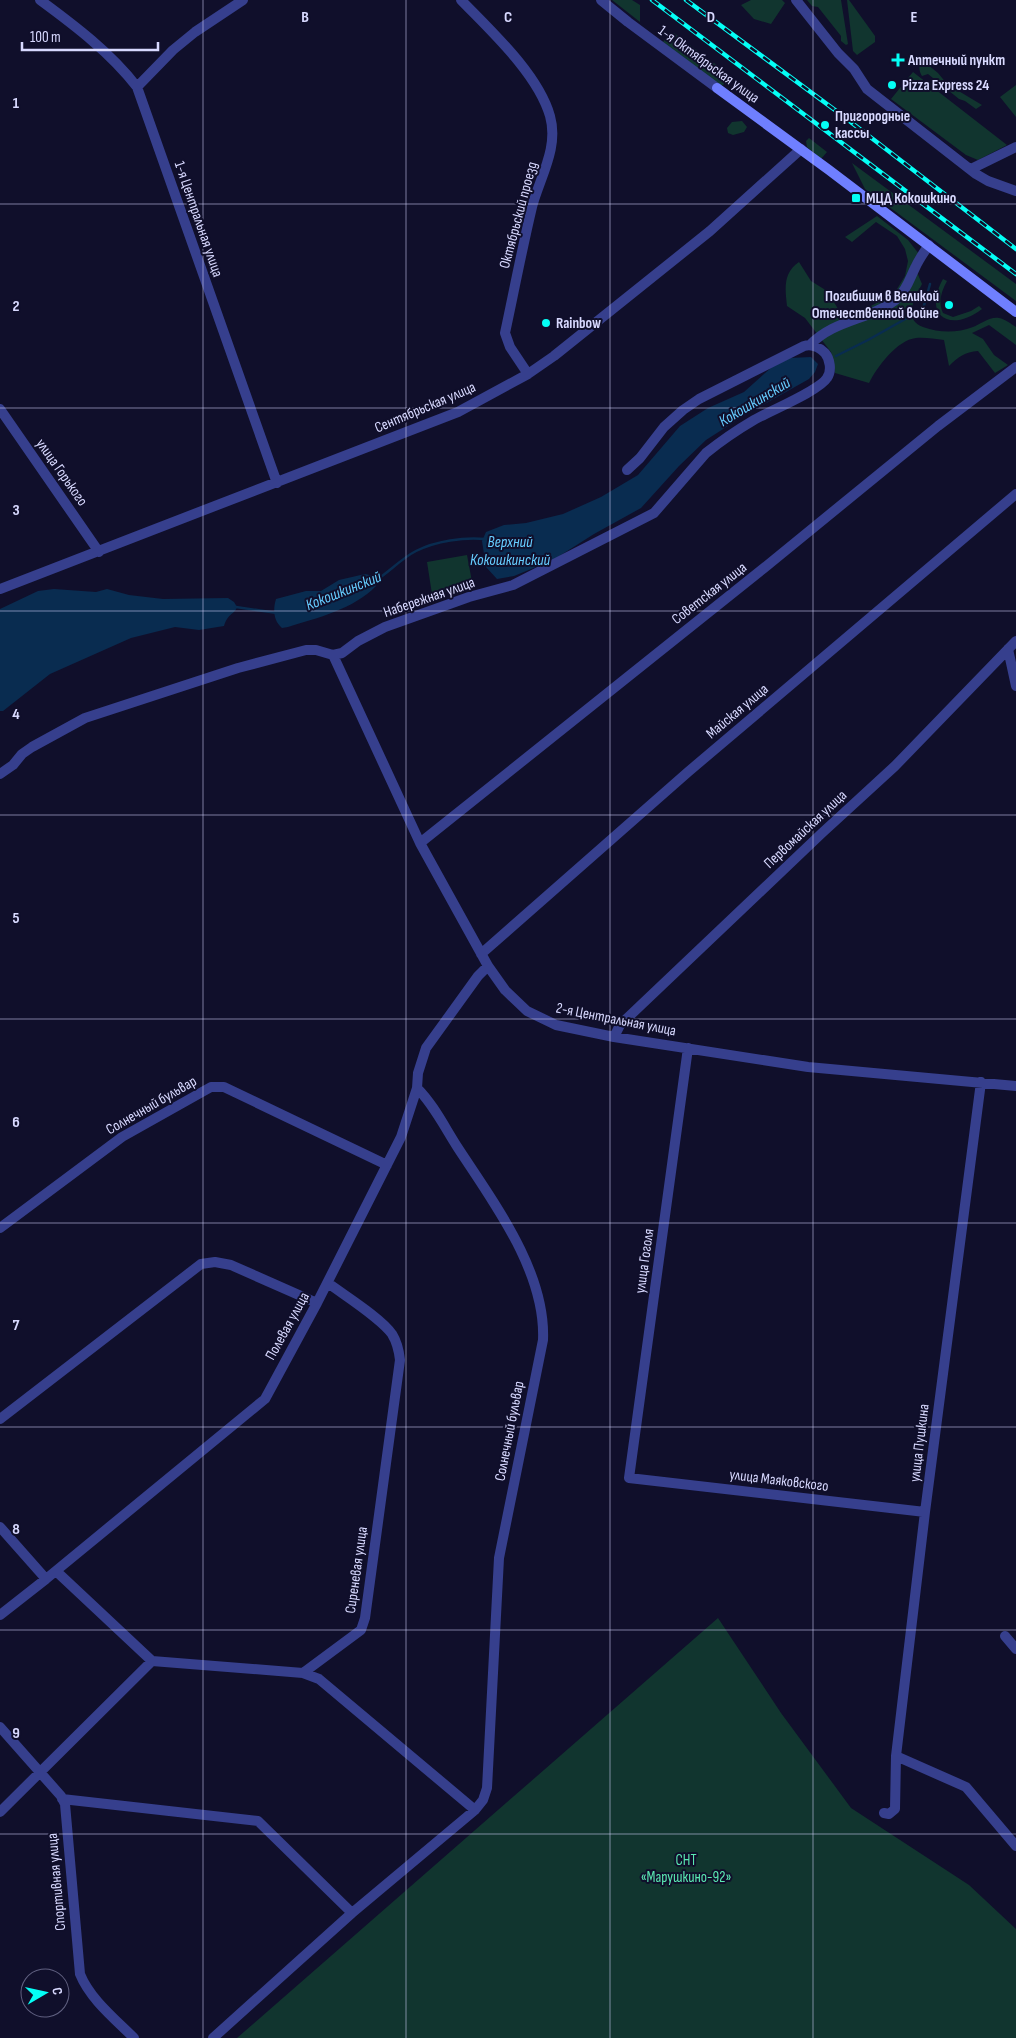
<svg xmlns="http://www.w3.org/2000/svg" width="1016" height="2038" font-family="'Sofia Sans Condensed',sans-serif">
  <rect width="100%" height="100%" fill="#100f2b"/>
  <path fill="#11352f" d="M612,0H632L640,5V22Z
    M751,0H782L785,3L771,24L754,19L741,5Z
    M807,0H841L848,44L846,45L841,41V36L818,7L812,6Z
    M847,0H849L875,36V42L857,55L853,51Z
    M674,33L718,66L728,82L721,86L663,42L668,35Z
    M922,60L938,73L947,84L982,105L976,109L965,101L959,99L928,74L922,76C919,71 918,65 922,60Z
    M913,72L1007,145L978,160L966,155L891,99Z
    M1016,85V117L1000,97Z
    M742,121L747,127L744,132L733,135L728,133L727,128L732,122Z
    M809,138L827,152L821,159L807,147L806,141Z
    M852,163L1016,284V301L865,189Z
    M877,216L908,240L919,254L913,263L922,284C915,298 902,319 923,327C940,333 957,333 973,327C980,324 991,316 999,318C1005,319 1011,324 1016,327V345L989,325L972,333L983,339L994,355L1008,365L995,373L978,351C965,352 958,357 949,366L944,340C935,339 924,337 916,338C897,340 877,367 869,383L835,373L831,352L805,318L787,306C785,288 783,273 799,262L811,281L827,291L840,312L853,318L867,308L894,294L905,276L908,261L905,249L897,236L876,222L852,242L845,237Z
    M943,279L947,281C941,292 938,302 943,313L953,317L971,311L979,306L982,309C951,333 922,317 943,279Z
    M467,555L473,587L432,594L427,562Z
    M718,1618L781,1713L851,1808L969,1885L1016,1929V2038H237Z"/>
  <path fill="#092c50" d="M811,357L818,364L815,372L809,379L745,415L706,440L679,466L641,508L594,534L553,560L514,576L497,579L486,567L482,541L486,532L504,525L526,523L563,514L601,497L638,475L680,426L708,408L744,392L773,366L790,358Z
    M365,574L374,576L376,580V586C354,609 317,618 288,627L282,628C273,620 273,609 276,599L306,591H321L339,580Z
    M54,589L96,592L107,589L129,595L163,599L228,598L234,602L237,607C235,614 228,613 224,626L199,630L175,627L131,638L50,674L3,711H0V609L38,591Z"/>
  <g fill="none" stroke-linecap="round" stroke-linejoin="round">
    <path stroke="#092c50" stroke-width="2.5" d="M836,356L868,340L923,309L930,284
      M375,581C389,572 402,558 416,551C436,541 464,537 485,539
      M236,607L277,613"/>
    <path stroke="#363f8d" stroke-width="10" d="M40,0C74,25 111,53 137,87L277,483
      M461,0C491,31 538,74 550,116C559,148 540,177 532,207C522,249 514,291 505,333L510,347L528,374
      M601,0L628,22L717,88
      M796,0L838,53L854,69L867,89L976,174L988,181L1016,191
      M137,87L173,50L195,32L243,0
      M971,169L1016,147
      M810,345C834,319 872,320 898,298C907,289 910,278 915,268C919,259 924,252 929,245
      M0,409L99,552
      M0,589L458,412L528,374L554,356L710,231L801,149
      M1008,649L1016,686
      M333,655L420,843L488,966L505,990L527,1011L556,1025L614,1037L808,1067L1016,1086
      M333,655L342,653L358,641L385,627L469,597L513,585L654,513L706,453C721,441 737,430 754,420C769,411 819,391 827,378C832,371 830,359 825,353C819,347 811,344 804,346L699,399L683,410L664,427L640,458L627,470
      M0,774L13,765L22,754L32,747L85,718L238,668L306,650H316L333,655
      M420,843L764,568L938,426L1016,367
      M481,954L688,772L1016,494
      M614,1037L620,1025L822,833L895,766L1016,641
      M688,1048L629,1478L925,1512
      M0,1228L122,1137L211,1087H224L387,1165
      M0,1419L201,1264L215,1262L231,1265L317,1303
      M0,1527L46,1579
      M56,1571L152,1661L303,1673L319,1679L475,1810
      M0,1615L46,1579L265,1399L317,1303L401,1137L417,1088L418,1073L426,1048L478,976L488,966
      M1005,1636L1016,1649
      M303,1673L361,1630L365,1618L400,1360C399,1351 397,1342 392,1334C381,1318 344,1295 328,1283
      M0,1727L61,1796L65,1804L80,1974C90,1999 115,2019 134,2038
      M896,1756L966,1787L1016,1846
      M62,1799L258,1821L352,1913L213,2038
      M0,1812L152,1661
      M884,1813L889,1814L895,1809L896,1756L925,1512L981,1082
      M352,1913L475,1810L483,1800L487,1788L499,1558L543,1340C546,1272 494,1203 458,1148C445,1128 434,1105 417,1088"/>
    <path stroke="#6f7fff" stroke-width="10" d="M717,88L829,170L1016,312"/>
    <g stroke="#04fff6" stroke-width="4.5">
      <path id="rail" d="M652,0L1016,274
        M686,0L839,113L1016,249"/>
    </g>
    <use href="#rail" stroke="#100f2b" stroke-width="2.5" stroke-dasharray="8" stroke-linecap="butt"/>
  </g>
  <path fill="none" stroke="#d8d9ff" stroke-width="1" stroke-opacity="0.55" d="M203,0V2038M406,0V2038M610,0V2038M813,0V2038M0,204H1016M0,408H1016M0,611H1016M0,815H1016M0,1019H1016M0,1223H1016M0,1427H1016M0,1630H1016M0,1834H1016"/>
  <g fill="#04fff6" stroke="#100f2b" stroke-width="2">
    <path d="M895.5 52.5h5v5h5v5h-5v5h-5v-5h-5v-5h5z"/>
    <circle cx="892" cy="85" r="5"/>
    <circle cx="825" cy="125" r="5"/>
    <rect x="851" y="193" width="10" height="10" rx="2.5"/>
    <circle cx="949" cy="305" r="5"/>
    <circle cx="546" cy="323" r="5"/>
  </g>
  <g text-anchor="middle" stroke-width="4" stroke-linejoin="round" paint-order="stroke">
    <g font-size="15" font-weight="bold" fill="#d8d9ff" stroke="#100f2b" text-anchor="start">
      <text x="908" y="65">Аптечный пункт</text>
      <text x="902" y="90">Pizza Express 24</text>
      <text x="835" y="121">Пригородные<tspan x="835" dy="17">кассы</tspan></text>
      <text x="866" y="203">МЦД Кокошкино</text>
      <text x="939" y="301" text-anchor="end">Погибшим в Великой<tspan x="939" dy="17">Отечественной войне</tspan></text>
      <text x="556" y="328">Rainbow</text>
    </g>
    <g font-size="15" fill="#d8d9ff" stroke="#100f2b">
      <text transform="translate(709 64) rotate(36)" y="5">1-я Октябрьская улица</text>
      <text transform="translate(518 215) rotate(-75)" y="5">Октябрьский проезд</text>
      <text transform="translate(199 219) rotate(71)" y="5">1-я Центральная улица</text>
      <text transform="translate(425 407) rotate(-23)" y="5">Сентябрьская улица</text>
      <text transform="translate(62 472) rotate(55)" y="5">улица Горького</text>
      <text transform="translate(709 593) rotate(-38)" y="5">Советская улица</text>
      <text transform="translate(429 597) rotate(-19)" y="5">Набережная улица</text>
      <text transform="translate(737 711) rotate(-40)" y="5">Майская улица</text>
      <text transform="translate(805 829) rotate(-43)" y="5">Первомайская улица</text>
      <text transform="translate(616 1019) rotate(11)" y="5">2-я Центральная улица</text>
      <text transform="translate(151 1105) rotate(-30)" y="5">Солнечный бульвар</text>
      <text transform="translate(644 1261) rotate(-82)" y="5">улица Гоголя</text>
      <text transform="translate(287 1326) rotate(-61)" y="5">Полевая улица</text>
      <text transform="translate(509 1431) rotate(-79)" y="5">Солнечный бульвар</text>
      <text transform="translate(919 1443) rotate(-83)" y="5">улица Пушкина</text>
      <text transform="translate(779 1480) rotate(7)" y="5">улица Маяковского</text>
      <text transform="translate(356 1570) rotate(-82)" y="5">Сиреневая улица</text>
      <text transform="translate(56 1882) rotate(-95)" y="5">Спортивная улица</text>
    </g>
    <g font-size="15" fill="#5ae9b2" stroke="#100f2b">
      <text x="686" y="1865">СНТ<tspan x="686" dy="17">«Марушкино-92»</tspan></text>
    </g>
    <g font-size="16" font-style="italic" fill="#66cdff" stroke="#100f2b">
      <text transform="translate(754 401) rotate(-31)" y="6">Кокошкинский</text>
      <text x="510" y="547">Верхний<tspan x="510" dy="18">Кокошкинский</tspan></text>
      <text transform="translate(343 590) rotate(-22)" y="6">Кокошкинский</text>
    </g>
  </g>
  <g font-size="16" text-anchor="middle" font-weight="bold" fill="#d8d9ff" stroke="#100f2b" stroke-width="4" stroke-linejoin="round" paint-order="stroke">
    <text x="305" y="22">B</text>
    <text x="508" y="22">C</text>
    <text x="711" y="22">D</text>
    <text x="914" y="22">E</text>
    <text x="16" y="108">1</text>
    <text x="16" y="311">2</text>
    <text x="16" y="515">3</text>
    <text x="16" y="719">4</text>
    <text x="16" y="923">5</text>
    <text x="16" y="1127">6</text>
    <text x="16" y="1330">7</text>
    <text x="16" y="1534">8</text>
    <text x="16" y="1738">9</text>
  </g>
  <g transform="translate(45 1993) rotate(81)"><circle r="24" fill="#100f2b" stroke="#606080"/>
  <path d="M0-4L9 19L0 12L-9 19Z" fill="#04fff6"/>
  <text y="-8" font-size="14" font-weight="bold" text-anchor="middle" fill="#d8d9ff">С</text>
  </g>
  <path d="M22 42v8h136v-8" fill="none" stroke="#d8d9ff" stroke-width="2.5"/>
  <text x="30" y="42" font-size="15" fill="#d8d9ff" stroke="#100f2b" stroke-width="4" paint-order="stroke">100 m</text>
</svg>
